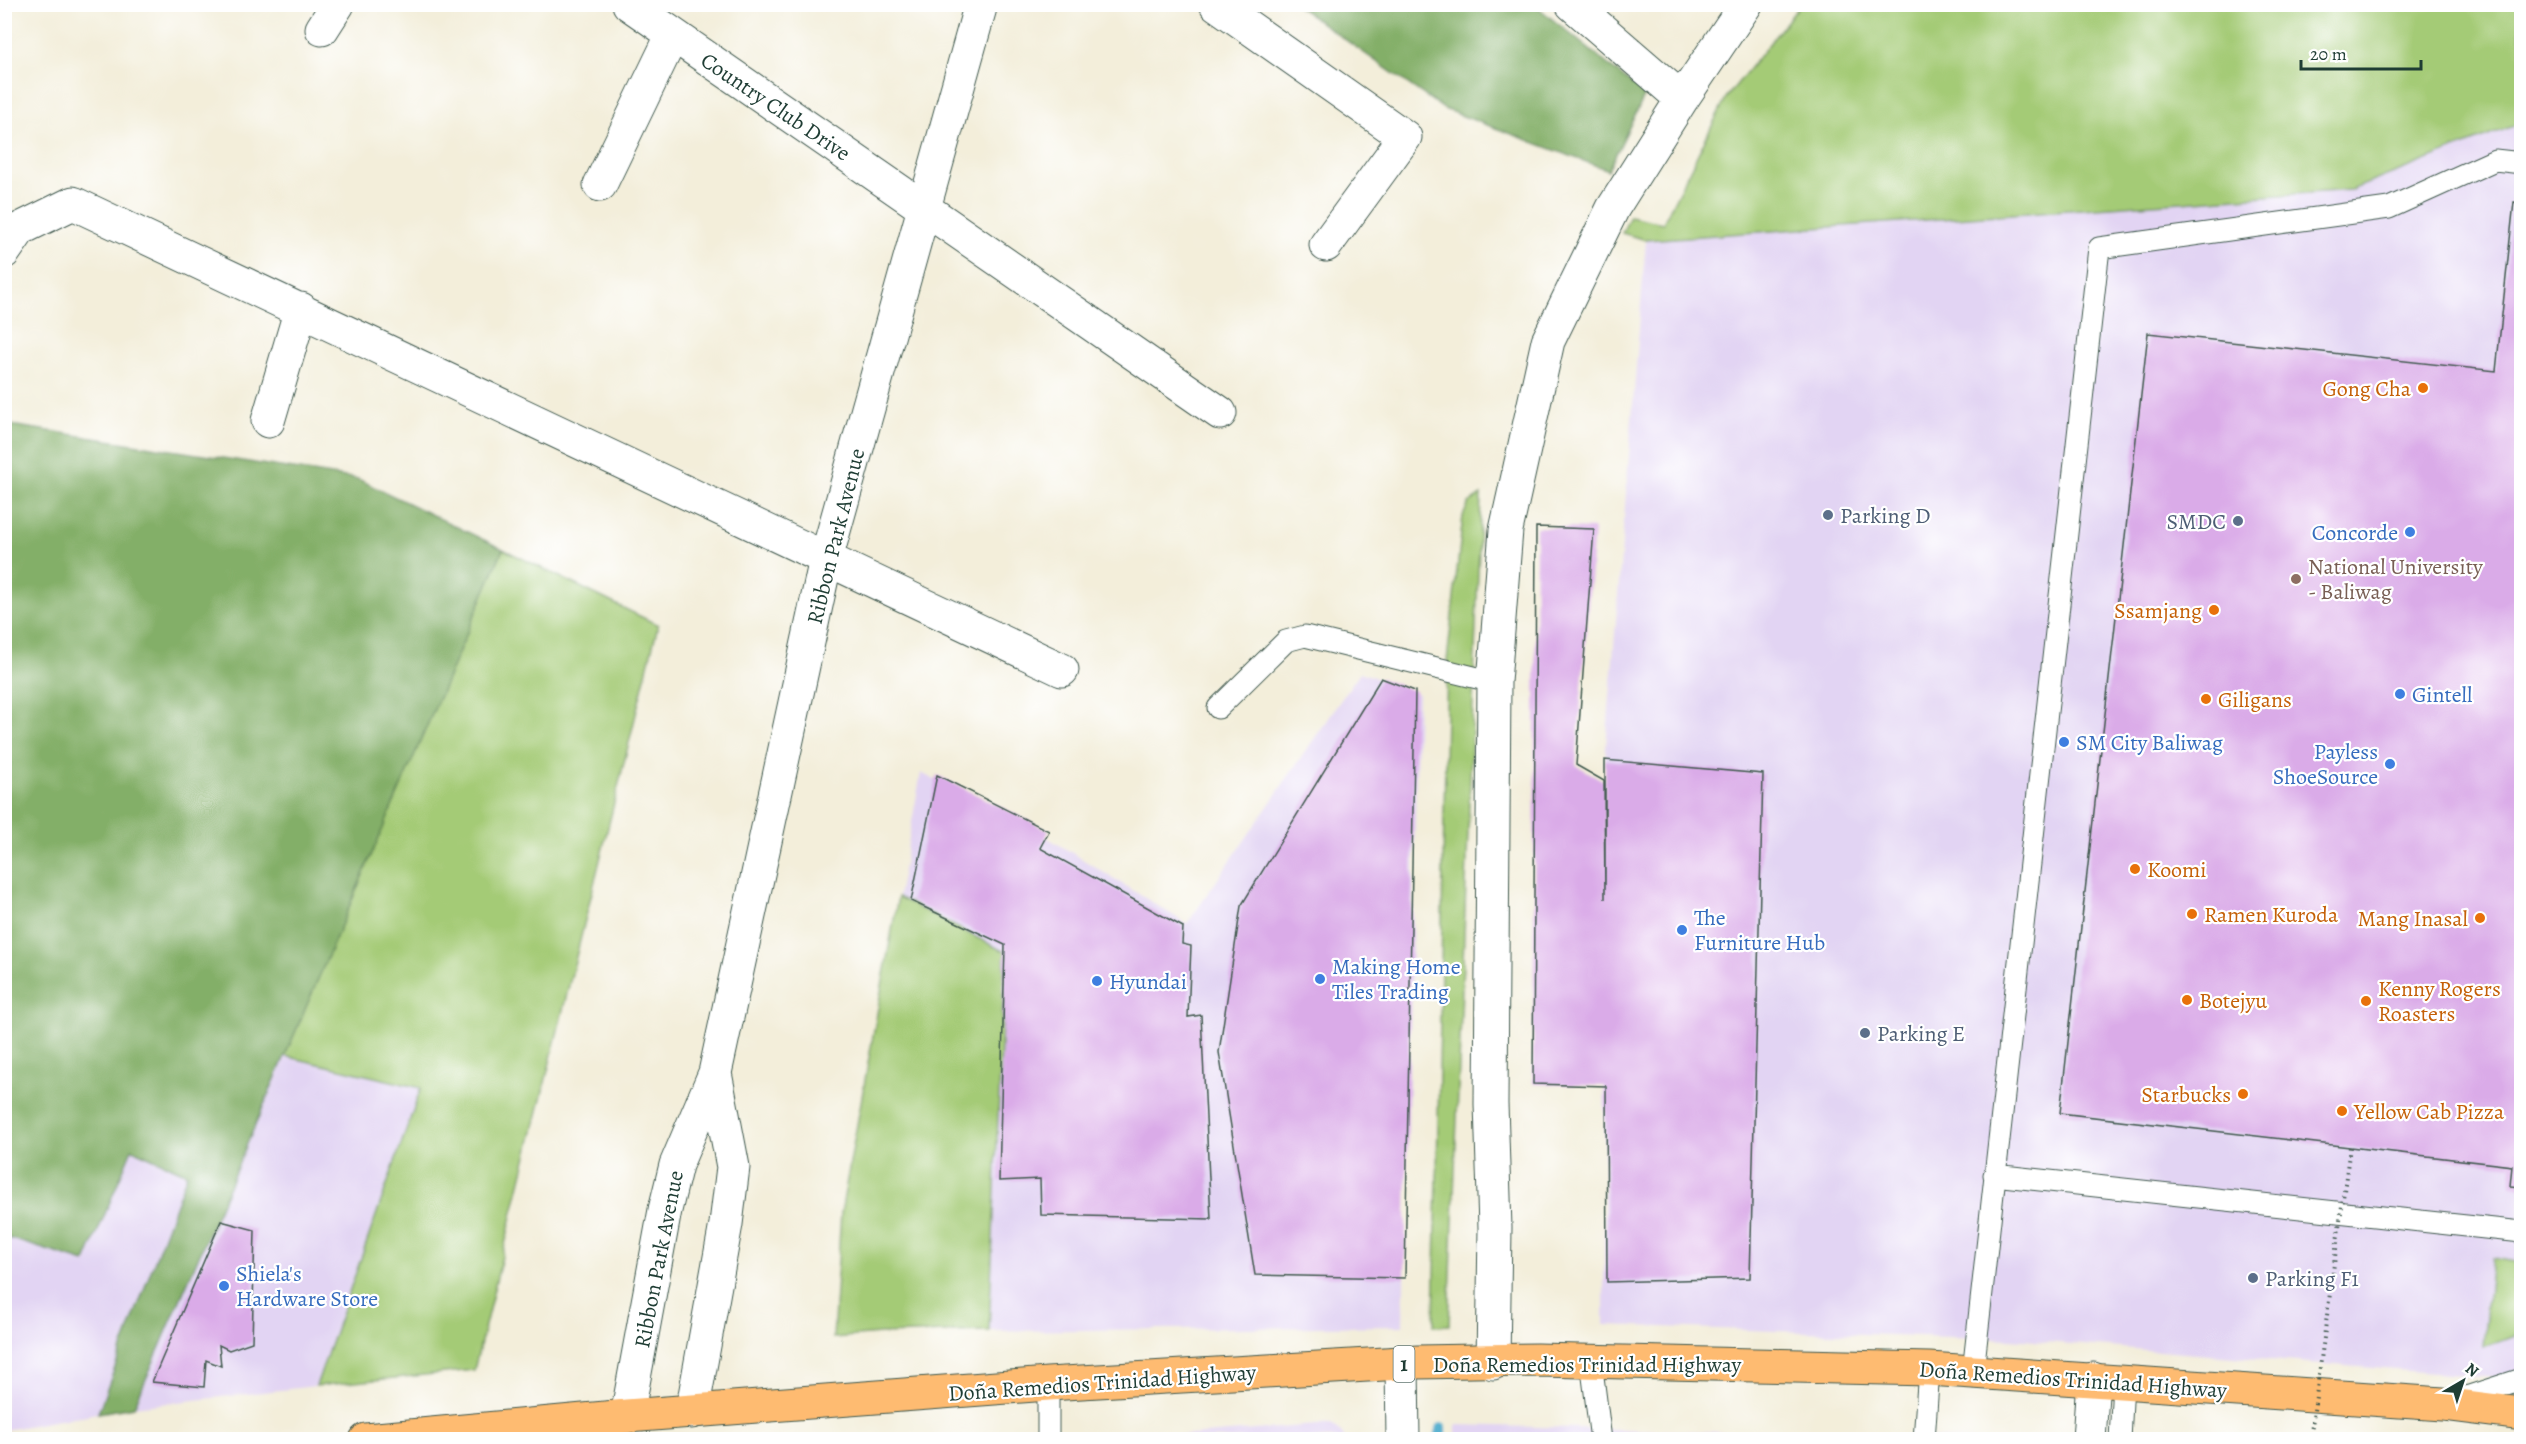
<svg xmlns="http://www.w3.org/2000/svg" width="2526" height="1444" font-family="Alegreya,serif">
  <rect width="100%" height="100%" fill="#fff"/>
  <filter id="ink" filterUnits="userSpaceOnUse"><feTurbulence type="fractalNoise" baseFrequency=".0167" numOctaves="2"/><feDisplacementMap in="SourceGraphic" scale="12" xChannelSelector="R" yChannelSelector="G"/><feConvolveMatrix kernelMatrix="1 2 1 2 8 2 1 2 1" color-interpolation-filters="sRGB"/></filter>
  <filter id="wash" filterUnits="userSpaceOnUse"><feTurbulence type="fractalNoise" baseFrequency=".008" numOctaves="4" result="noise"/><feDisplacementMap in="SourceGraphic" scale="24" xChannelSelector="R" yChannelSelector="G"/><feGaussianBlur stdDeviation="1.35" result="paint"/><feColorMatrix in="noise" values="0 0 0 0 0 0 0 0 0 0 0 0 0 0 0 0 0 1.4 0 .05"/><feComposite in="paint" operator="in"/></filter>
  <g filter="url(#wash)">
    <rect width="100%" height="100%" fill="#f3eeda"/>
    <path fill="#e2d4f3" d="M2521,123V1380L2010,1339L1604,1325L1605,760L1646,240L2351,190Z
      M1360,672L1418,694L1403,1326L989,1331L1005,952L898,897L921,773L1035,830L1187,924Z
      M285,1056L421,1088L316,1386L134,1407Z
      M132,1149L187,1174L98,1413L5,1430V1237L85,1262Z
      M1330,1424L1342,1433L1345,1439H1141Z
      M1456,1425L1984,1439L1456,1440Z"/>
    <path fill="#a4cb76" stroke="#628455" stroke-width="1.5" d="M1800,5H2521V123L2351,190L1646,240L1622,233L1630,216L1663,223L1726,98Z
      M1481,495L1449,1325L1434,1326L1447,661L1463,516L1469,503Z
      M503,549L658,625L474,1370L316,1386L421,1088L285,1056Z
      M898,897L1005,952L989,1331L881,1334L833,1338L841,1213Z
      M2492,1258L2521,1263V1333L2483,1347Z"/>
    <path fill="#83af67" stroke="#51764e" stroke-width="1.5" d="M1296,5H1535L1645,95L1608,170L1444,109Z
      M4,424L358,479L503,549L134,1407L98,1413L187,1174L132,1149L85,1262L5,1237Z"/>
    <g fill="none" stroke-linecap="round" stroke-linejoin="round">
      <path stroke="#50adce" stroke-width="12" d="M1441,1440V1429"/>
    </g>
    <g id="blocks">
      <path fill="#daabe8" d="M2514,202L2522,203V1187L2510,1186L2512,1166L2060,1113L2148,333L2496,371Z
        M1536,527L1594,529L1576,765L1604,781L1605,899V760L1763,774L1750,1278L1607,1282L1606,1086L1533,1084Z
        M1381,678L1415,691L1405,1278L1255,1275L1219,1052L1241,906Z
        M937,775L1049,831L1040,848L1183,927L1182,944L1191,946L1188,1017L1201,1015L1211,1219L1041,1215L1040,1179L999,1181L1005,945L911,901Z
        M221,1221L255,1230L252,1342L229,1350L219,1345L221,1366L206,1360L204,1387L152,1382Z"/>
    </g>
  </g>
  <g filter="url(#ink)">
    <use href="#blocks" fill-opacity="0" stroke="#3f584d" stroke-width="1.5"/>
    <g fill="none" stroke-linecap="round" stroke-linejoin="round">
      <g stroke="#3f584d" stroke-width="23">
        <path id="service" d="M1218,708L1286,641L1305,636L1494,682
          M1994,1175L2522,1232
          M1591,1361L1601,1440
          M1973,1372L2099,248L2389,208L2495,160L2522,163
          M2454,1401L2522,1379
          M1048,1440V1384
          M1924,1440L1929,1369
          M2120,1440L2123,1382"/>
      </g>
      <g stroke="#3f584d" stroke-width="35">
        <path id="minor" d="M629,4L1220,413
          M1216,4L1405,137L1326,245
          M1572,4L1682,99
          M322,29L338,4
          M600,185L672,36
          M4,252L20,229L73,203L1062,670
          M268,421L301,309
          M1493,1363L1495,1228L1491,1104L1494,682L1506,530L1548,341L1613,208L1682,99L1746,4
          M692,1412L726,1224L733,1167L715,1073
          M627,1416L665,1210L676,1165L715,1073L826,559L981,4
          M2089,1440L2093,1379"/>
      </g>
      <g stroke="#3f584d" stroke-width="35">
        <path id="tertiary" d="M1402,1365L1403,1440"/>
      </g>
      <g stroke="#3f584d" stroke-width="35">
        <path id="trunk" d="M366,1440L627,1416L1048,1384L1418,1362L1537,1360L1929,1369L2443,1404L2522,1414"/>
      </g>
      <use href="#service" stroke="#fff" stroke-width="21"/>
      <use href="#minor" stroke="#fff" stroke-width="33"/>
      <use href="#tertiary" stroke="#fff" stroke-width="33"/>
      <use href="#trunk" stroke="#febb71" stroke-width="33"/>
      <path stroke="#3f584d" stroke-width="4" stroke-dasharray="1.5 4.5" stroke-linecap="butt" d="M2310,1440L2350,1147"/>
    </g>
  </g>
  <g fill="#e8710a" stroke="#fff" stroke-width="2">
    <circle cx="2423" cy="388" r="6"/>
    <circle cx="2214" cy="610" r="6"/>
    <circle cx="2206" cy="699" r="6"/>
    <circle cx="2135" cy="869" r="6"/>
    <circle cx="2192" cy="914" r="6"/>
    <circle cx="2480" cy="918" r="6"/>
    <circle cx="2187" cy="1000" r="6"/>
    <circle cx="2366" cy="1001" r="6"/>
    <circle cx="2243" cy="1094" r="6"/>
    <circle cx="2342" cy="1111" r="6"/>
  </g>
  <g fill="#5c6f8a" stroke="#fff" stroke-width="2">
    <circle cx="1828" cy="515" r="6"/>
    <circle cx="2238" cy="521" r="6"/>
    <circle cx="1865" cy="1033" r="6"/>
    <circle cx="2253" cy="1278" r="6"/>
  </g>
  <g fill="#3f7fe0" stroke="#fff" stroke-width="2">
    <circle cx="2410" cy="532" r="6"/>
    <circle cx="2400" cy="694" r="6"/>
    <circle cx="2064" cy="742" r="6"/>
    <circle cx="2390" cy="764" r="6"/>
    <circle cx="1682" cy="930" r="6"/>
    <circle cx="1320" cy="979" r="6"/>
    <circle cx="1097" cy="981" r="6"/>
    <circle cx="224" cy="1286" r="6"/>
  </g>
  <circle fill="#8d6e63" stroke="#fff" stroke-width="2" cx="2296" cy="579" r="6"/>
  <g text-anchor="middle" stroke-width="4.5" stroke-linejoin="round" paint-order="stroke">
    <rect fill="#fff" stroke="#627771" stroke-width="1.5" x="1393.5" y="1346" width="21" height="36" rx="4.5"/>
    <g font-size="21" font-weight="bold" fill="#1f3d34">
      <text x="1404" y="1371">1</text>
    </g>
    <g font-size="22" fill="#1f3d34" stroke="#fff">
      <text transform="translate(776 106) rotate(34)" y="8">Country Club Drive</text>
      <text transform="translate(835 536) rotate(-76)" y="8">Ribbon Park Avenue</text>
      <text transform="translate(658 1259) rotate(-79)" y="8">Ribbon Park Avenue</text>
      <text x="1587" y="1372">Doña Remedios Trinidad Highway</text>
      <text transform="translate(2073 1379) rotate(4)" y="8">Doña Remedios Trinidad Highway</text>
      <text transform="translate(1102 1382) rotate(-4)" y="8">Doña Remedios Trinidad Highway</text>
    </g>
    <g font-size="22" fill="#c56008" stroke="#fff" text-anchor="start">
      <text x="2411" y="396" text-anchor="end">Gong Cha</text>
      <text x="2202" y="618" text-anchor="end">Ssamjang</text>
      <text x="2218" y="707">Giligans</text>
      <text x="2147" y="877">Koomi</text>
      <text x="2204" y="922">Ramen Kuroda</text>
      <text x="2468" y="926" text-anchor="end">Mang Inasal</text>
      <text x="2378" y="996">Kenny Rogers<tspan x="2378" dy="25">Roasters</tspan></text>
      <text x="2199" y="1008">Botejyu</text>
      <text x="2231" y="1102" text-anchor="end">Starbucks</text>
      <text x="2354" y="1119">Yellow Cab Pizza</text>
    </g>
    <g font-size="22" fill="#4e5e75" stroke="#fff" text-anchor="start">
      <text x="1840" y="523">Parking D</text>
      <text x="2226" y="529" text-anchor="end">SMDC</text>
      <text x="1877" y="1041">Parking E</text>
      <text x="2265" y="1286">Parking F1</text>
    </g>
    <g font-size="22" fill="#366cbe" stroke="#fff" text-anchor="start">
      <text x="2398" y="540" text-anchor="end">Concorde</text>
      <text x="2412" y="702">Gintell</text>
      <text x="2076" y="750">SM City Baliwag</text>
      <text x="2378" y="759" text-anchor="end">Payless<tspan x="2378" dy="25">ShoeSource</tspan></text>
      <text x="1694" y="925">The<tspan x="1694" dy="25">Furniture Hub</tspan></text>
      <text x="1332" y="974">Making Home<tspan x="1332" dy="25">Tiles Trading</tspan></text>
      <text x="1109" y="989">Hyundai</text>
      <text x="236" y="1281">Shiela's<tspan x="236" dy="25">Hardware Store</tspan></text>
    </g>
    <g font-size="22" fill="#785e54" stroke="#fff" text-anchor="start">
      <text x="2308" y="574">National University<tspan x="2308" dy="25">- Baliwag</tspan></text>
    </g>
  </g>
  <rect width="2526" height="1444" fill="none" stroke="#fff" stroke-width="24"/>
  <g transform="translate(2463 1381) rotate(39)" stroke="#ffffff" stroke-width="4.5" paint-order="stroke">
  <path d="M0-4.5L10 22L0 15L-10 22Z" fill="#1f3d34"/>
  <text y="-9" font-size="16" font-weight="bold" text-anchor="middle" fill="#1f3d34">N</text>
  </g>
  <path d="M2301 60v9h120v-9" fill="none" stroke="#1f3d34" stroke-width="3"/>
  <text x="2310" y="60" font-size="18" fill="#1f3d34" stroke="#ffffff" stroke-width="4.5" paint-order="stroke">20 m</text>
</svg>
